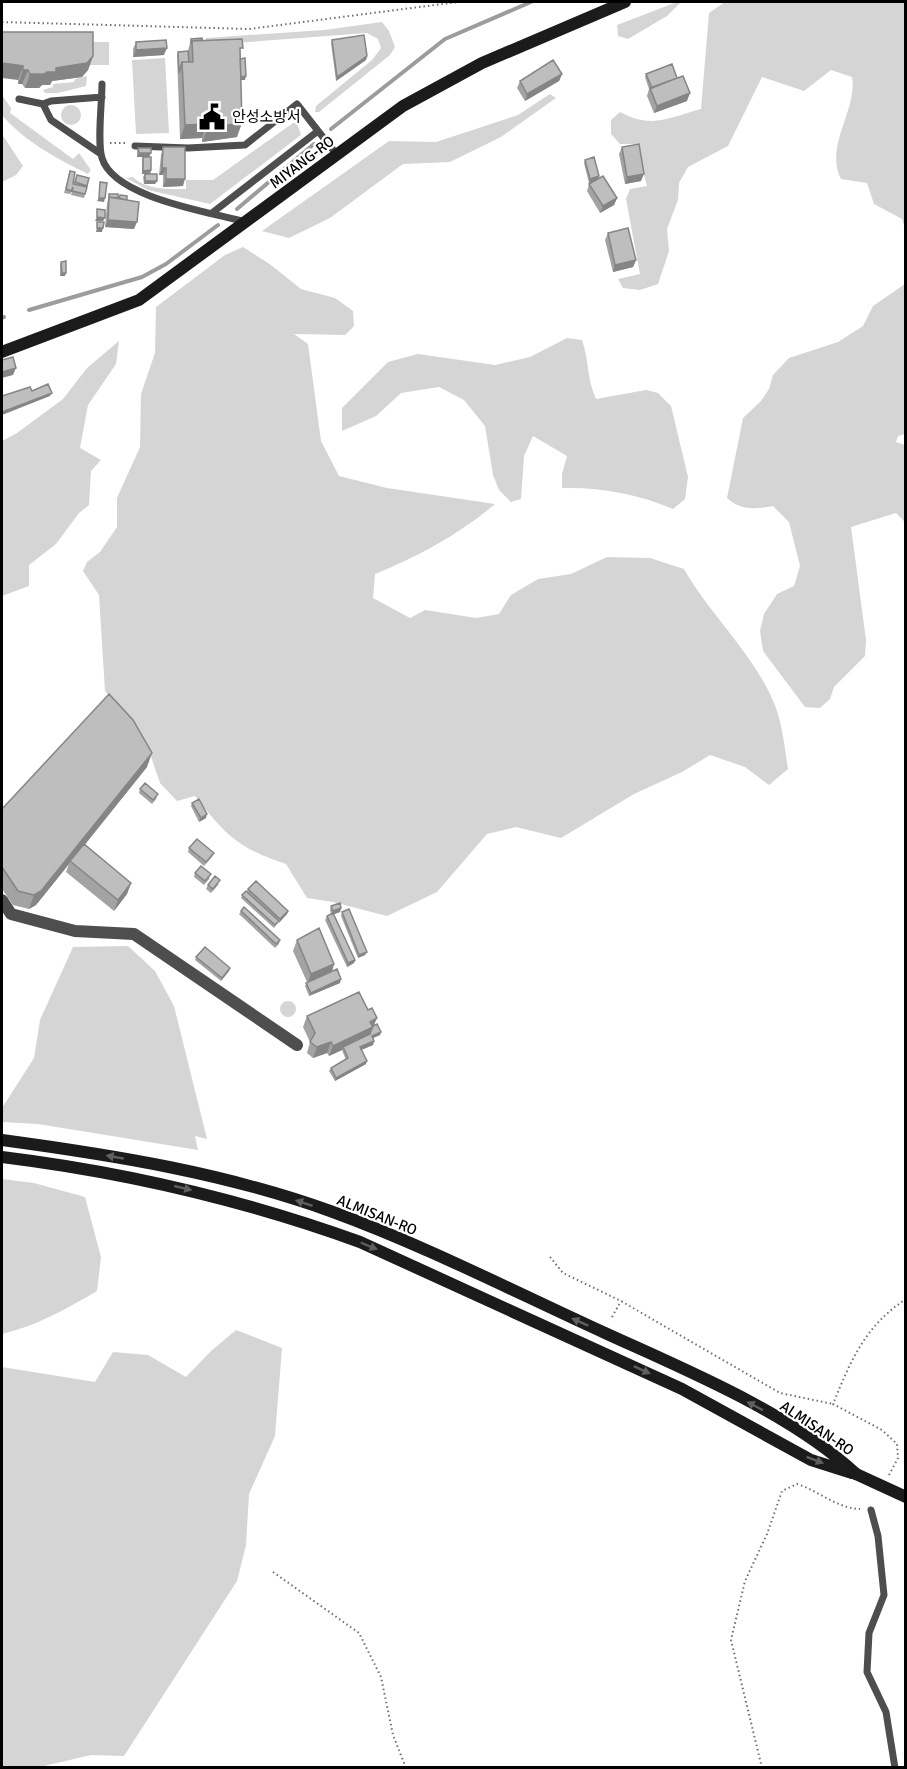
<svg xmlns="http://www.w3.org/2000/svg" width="907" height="1769" font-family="Signika,'Noto Sans KR',sans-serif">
  <rect width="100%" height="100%" fill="#fff"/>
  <path fill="#d5d5d5" d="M677,2L680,3L667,16L628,39L618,36L617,25Z
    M725,2H905V228L902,219L874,204L867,183L841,179C824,146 858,109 852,77L831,70L804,91L762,77L728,146L688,167L679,183L678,200L667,229L669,251L658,284L640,290L623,288L618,279L640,274L626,199L630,189L647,186L636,144H620L611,134V120L620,112C652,129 668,118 701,109L709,13Z
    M382,22L389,31L395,47L390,55L319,112H315L316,106L372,60L381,48L378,39L367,33L209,45L205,43L206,38L324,30Z
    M2,42H109V65H90V45Z
    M165,58L169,133L136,134L132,60Z
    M87,76L86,86L58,93H45L43,90L53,87V84L74,82L75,79Z
    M550,94L556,98L501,137L450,162L403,164L330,218L289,238L262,231L389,141L436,142L518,115Z
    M2,95L11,108L10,113L73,159L79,153L91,170L88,174C56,158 25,142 2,115Z
    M61 115a10 10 0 1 1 20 0a10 10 0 1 1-20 0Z
    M293,123H297L301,135L210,204L148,190L126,178L133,177C146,190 168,189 186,189V180H213Z
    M2,134L23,166L16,175L2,182Z
    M243,247L271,265L301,289L335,298L353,311L354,326L345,335L294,334L308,344L321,441L339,476L387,488L495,504C460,534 417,557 375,574L373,598L410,618L425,610L476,618L499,614L511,595L538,579L571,574L607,557L650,558L684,569C711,617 758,657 777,711C783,729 785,750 788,769L769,785L745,767L710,755L682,772L634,794L561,838L516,827L487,834L437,892L387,916L333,902L307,898L286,864C236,847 227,836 195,796L177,801L160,783L147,745L105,691L99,595L83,571L87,562L100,552L117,527V498L140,447L141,394L155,353L156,307L225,255Z
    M905,284V434L898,436L896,442L905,445V522L896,513L851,527L866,640L865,656L834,687L830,699L820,708L805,707L763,651L760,631L764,614L777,594L794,586L800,566L789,522L773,506C756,509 741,511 727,498L743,418L761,401L769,389L773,375L789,358L838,342L863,326L873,306Z
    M567,338L582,340C589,360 587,380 596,399L646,390L658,393L671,406L688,477L685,499L673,509C639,494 599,487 562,488V474L567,456L533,436L524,456L521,499L511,502L499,490L493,475L485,426L464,400L439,387L401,393L376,416L342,431V408L388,362L418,354L495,365L530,357Z
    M119,341L116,364L88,405L80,448L101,460L91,471L89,505L79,513L56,544L29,565V586L2,596V441L17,433L63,399L87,368Z
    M128,946L155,971L174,1006L207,1139L195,1136L198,1150L38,1124L2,1122V1108L34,1058L40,1020L73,947Z
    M280 1009a8 8 0 1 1 16 0a8 8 0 1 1-16 0Z
    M2,1179L34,1183L85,1197L101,1257L97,1291C66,1309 36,1326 2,1334Z
    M236,1330L282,1348L275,1436L249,1494L246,1545L237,1581L124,1756L91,1755L40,1767H2V1367L95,1382L113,1352L148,1355L186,1377L211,1351Z"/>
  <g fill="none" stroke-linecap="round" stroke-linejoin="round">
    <path stroke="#9c9c9c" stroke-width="4" d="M331,129L445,39L531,2
      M237,209L314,144
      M29,310L142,277L166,264L218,225
      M2,318L4,317"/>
    <path stroke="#707070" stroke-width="2" stroke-dasharray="1.5 3" stroke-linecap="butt" d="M2,22L249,29L458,2
      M110,143H126
      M550,1257L563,1273L621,1301L780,1393L833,1404
      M612,1317L621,1301
      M889,1475L898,1458L897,1444L882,1430L833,1404C851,1360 865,1326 906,1299
      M273,1572L359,1633L381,1677L393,1735L406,1768
      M762,1768L731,1640L745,1581L767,1534L782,1491L797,1484C819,1491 836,1508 860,1509"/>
    <path stroke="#4e4e4e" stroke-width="7" d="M102,84C102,101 97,144 102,158C114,198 210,212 246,222
      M19,99L43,104L51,101L102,97
      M43,104L51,120L101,154
      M135,146L188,148L245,145L297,104L337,155
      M212,213L318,131
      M871,1510L878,1536L884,1595L869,1633L867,1672L886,1712L895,1768"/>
    <path stroke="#4e4e4e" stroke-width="12" d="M2,900L11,914L75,931L134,934L297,1045"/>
    <path stroke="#1b1b1b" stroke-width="12" d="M2,352L139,300L403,106L482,63L625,2
      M2,1140C113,1155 226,1173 333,1212C426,1246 515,1292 605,1333C686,1370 791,1413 856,1474
      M2,1157C124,1172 244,1200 360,1242L682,1389L811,1460L852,1473"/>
    <path stroke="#1b1b1b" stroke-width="12" d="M856,1474L906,1497"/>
  </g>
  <path fill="#a3a3a3" d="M2,32L93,56L88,70L82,77L52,81L50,85H42L39,88H25L22,84H18V80Z
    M191,39L202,40L240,56L245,80H241L237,137L202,142V138L180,139L177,55L178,52L188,51Z
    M332,40L367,56L366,60L336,81L331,43Z
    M136,42L164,55L133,57V49Z
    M562,74L559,81L525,101L517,88L520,81Z
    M646,74L677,78L687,101L654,113L647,96L649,89L645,77Z
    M163,147L183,186L163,187V175H159L161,155Z
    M622,147L641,181L625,184L619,154Z
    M138,148L149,157L151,170L150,174L157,181L155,184H144L143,177L145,174H142V160L143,157H137V151Z
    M585,160L599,179L617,198L614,205L600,213L587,191L589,184L595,181L589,183L584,163Z
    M70,171L73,184H74L77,175L89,178L84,198L71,195L72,191L70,194L64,193Z
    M109,194L118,198L120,195L127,200L134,229L105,227L107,204Z
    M608,233L636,260L633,267L613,272L605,240Z
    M61,262L65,276H60V265Z
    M147,767L85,844L131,883L127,894L114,911L66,872L69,864L36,905L29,909L13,905L2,889V809Z
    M140,789L157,798L152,804L139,793Z
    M192,803L206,818L199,822L191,806Z
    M189,848L214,853L212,857L204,866L188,852Z
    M195,873L210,878L204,885L194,877Z
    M219,884L211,893L206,889L208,885Z
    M248,889L288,911L287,914L278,922L274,928L241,898L242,895L247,891Z
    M331,906L341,908L340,912L334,914L355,960L354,963L347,967L325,920L327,916L331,914L330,910Z
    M241,911L280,940L279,944L275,948L239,914Z
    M342,912L367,952L365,955L358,958L341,916Z
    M306,934L334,964L332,971L340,983L309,996L305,986L307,982L293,951L297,940L305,935Z
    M196,957L229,971L221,981L195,960Z
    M307,1016L375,1025L381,1032L380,1035L373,1038L374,1041L373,1045L361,1050L366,1064L335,1081L329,1071L331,1068L346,1060L342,1050L329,1056L327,1053L313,1058L307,1053L310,1042L303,1027Z"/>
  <path fill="#858585" d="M167,48L164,55L133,57L136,50Z
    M93,56L88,70L82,77L52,81L50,85H42L39,88H25L30,74L47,72L56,68Z
    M367,56L366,60L336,81L337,77Z
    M2,63L23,66L18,80L2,78Z
    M23,70H28L22,84H18Z
    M562,74L559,81L525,101L527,94Z
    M246,76L245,80H235L236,77Z
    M690,93L687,101L654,113L657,106Z
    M242,123L237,137L202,142L208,128Z
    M207,124L202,138L180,139L185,125Z
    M139,153H151L149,157H137Z
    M162,168H166L163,175H159Z
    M151,170L150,174H142L143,171Z
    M644,174L641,181L625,184L627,177Z
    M599,176L598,180L589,183L590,179Z
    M166,179H185L183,186L163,187Z
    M145,181H157L155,184H144Z
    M99,198H105L104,202L97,201Z
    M617,198L614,205L600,213L603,206Z
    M97,217L105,218L103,221H95Z
    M108,220L137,222L134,229L105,227Z
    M97,228H103L102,232H96Z
    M636,260L633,267L613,272L615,265Z
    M62,273H66L65,276H60Z
    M16,368L13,375L2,378V372Z
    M52,393L50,396L2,415V412Z
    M152,753L147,767L71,862L70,861L69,864L36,905L29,909L34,895Z
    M207,814L206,818L199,822L201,818Z
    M131,883L127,894L114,911L118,900Z
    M341,908L340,912L332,915L333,911Z
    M288,911L287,914L279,923L280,919Z
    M367,952L365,955L358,958L359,955Z
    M355,960L354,963L347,967L348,963Z
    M334,964L331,975L307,985L311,974Z
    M230,968L229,971L221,981L222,978Z
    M341,979L340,983L309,996L311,993Z
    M377,1018L369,1037L343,1047L342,1050L329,1056L333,1046L370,1022Z
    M381,1032L380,1035L371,1039L372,1036Z
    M374,1041L373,1045L359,1051L360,1047Z
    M331,1042L327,1053L313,1058L317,1047Z
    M367,1061L366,1064L335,1081L336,1078Z"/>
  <path fill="#bebebe" stroke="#858585" stroke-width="1.5" d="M2,32H93V56L87,63L56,68V72H47L44,74H30L28,70H23V66L2,63Z
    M364,35L367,56L337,77L332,40Z
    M202,38V40L192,41L191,44V39Z
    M242,39L243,48H240L242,123L208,128L207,124L185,125L182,62H193L192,41Z
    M166,40L167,48L136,50V42Z
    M188,51L189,62H182L179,73L178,52Z
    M245,58L246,76L241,77L240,59Z
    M553,60L562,74L527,94L520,81Z
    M672,64L677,78L652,88L646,74Z
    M683,76L690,93L657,106L650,88Z
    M639,144L644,174L627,177L622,147Z
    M163,147H185V179H166V168H162Z
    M138,148H151V153H139Z
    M143,157H151V170L143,171Z
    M594,157L599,176L590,179L585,160Z
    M70,171L75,172L73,184L87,187L85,194L72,191L73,187L71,191L66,189Z
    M145,174H157V181H145Z
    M77,175L89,178L87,186L75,182Z
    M603,176L617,198L603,206L589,184Z
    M100,182L107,183L105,198H99Z
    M109,194H118V198L109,197V199Z
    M120,195L127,196V200L119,198Z
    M109,197L139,202L137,222L108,220Z
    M97,209L105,210V218L97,217Z
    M97,222H104L103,228H97Z
    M628,228L636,260L615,265L608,233Z
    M66,261V273H62L61,262Z
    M13,357L16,368L2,372V360Z
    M48,384L52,393L2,412V396L30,387L32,391Z
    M109,694L133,720L152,753L41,891L34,895L18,891L2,867V809Z
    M145,783L158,794L153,800L140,789Z
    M199,799L207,814L201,818L192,803Z
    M197,839L214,853L206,862L189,848Z
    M84,844L131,883L118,900L70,861Z
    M201,866L211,874L205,881L195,873Z
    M215,876L220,880L213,889L208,885Z
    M256,881L288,911L280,919L248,889Z
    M246,891L279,921L275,925L242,895Z
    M340,903L341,908L333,911L331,906Z
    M244,907L280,940L276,944L241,911Z
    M349,909L367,952L359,955L342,912Z
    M333,913L355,960L348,963L327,916Z
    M319,928L334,964L311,974L297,940Z
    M205,947L230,968L222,978L196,957Z
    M337,969L341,979L311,993L306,983Z
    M359,992L368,1010L372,1008L377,1018L370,1022L373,1027L333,1046L331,1042L317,1047L310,1042L315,1033L307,1016Z
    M377,1024L381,1032L372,1036L374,1041L360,1047L367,1061L336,1078L331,1068L348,1058L343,1047L370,1034L373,1026Z"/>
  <defs><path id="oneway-solid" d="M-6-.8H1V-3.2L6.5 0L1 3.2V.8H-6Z" transform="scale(1.5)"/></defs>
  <g fill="#5f5f5f">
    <use href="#oneway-solid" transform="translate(115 1157) rotate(-170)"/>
    <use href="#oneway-solid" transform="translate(183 1188) rotate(13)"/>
    <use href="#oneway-solid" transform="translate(304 1203) rotate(-162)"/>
    <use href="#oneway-solid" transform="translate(369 1246) rotate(23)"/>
    <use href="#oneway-solid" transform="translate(580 1322) rotate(-156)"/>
    <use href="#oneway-solid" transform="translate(642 1370) rotate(25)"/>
    <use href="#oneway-solid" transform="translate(755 1406) rotate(-152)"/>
    <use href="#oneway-solid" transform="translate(815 1460) rotate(21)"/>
  </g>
  <defs>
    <g id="civic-bare" transform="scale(2.07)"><path d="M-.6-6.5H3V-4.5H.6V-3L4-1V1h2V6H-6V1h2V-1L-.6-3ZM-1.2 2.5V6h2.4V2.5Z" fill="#000" stroke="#fff" stroke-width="2.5" paint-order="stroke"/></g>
  </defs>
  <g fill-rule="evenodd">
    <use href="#civic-bare" x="212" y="117"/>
  </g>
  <g text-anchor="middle" stroke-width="4.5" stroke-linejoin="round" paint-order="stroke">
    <g font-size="15" fill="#000" stroke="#fff" text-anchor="start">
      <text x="232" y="122">안성소방서</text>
    </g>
    <g font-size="15" fill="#000" stroke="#fff">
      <text transform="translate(302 162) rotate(-37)" y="5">MIYANG-RO</text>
      <text transform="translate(377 1215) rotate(22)" y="5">ALMISAN-RO</text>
      <text transform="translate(817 1428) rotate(34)" y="5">ALMISAN-RO</text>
    </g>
  </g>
  <rect width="907" height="1769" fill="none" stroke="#000000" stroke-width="6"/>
</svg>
